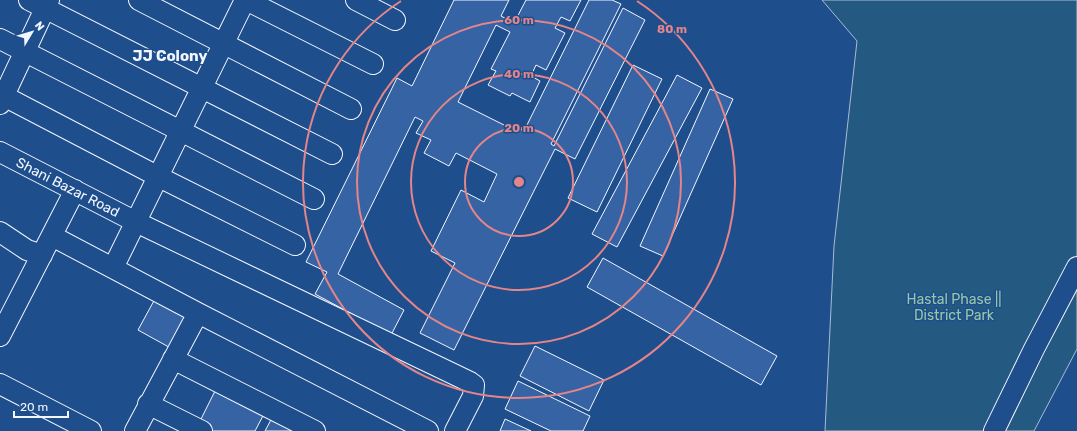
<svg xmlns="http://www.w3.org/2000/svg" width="1077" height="431" font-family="Rubik,sans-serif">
  <rect width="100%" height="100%" fill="#1f4e8c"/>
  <path fill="#245a82" stroke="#a8bbd7" d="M822,0H1077V349L1034,431H825L834,246L857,41Z"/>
  <path fill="#3563a3" stroke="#f2f6ff" d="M454,0H509L501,16L514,23L526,0H581L570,21L561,17L555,28L565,33L546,70L536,65L531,76L540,81L530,102L512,93L510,96L488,85L496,71L491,69L510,32L496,25L458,102L518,132L520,129L524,131L589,0H612L621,4L551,144L554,146L623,8L645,20L575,159L555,149L454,350L420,333L455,263L431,251L461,190L484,202L497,174L456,153L449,166L424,153L431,140L416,133L423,121L415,117L338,274L404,310L391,335L315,294L327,272L306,262L397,78L412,86Z
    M633,65L662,79L597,212L568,198Z
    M677,75L702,88L617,247L592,234Z
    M710,89L733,99L663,256L640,246Z
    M603,258L777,356L761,385L587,287Z
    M156,297L194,318L176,351L138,330Z
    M535,346L604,380L589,411L520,376Z
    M518,381L590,416L583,431H551L505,409Z
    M217,387L265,412L255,431H209L198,425Z
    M273,416L293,426L290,431H265Z
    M505,419L531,431H500Z"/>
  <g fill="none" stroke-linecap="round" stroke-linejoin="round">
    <g stroke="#f2f6ff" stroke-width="22">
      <path id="minor" d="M29,0L332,154
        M139,0L351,109
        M246,0L373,64
        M356,0L395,20
        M0,39L314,199
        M0,94L159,177L295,245
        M0,104L49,0
        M0,152L136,222L470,382L474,385L473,396L455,431
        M0,232L27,250L42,255
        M52,236L198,313L428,431
        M113,268L245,0
        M0,336L75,190
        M173,359L315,431
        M0,384L91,431
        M148,404L202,431
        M135,431L198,313
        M994,431L1034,349L1077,267"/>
    </g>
    <use href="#minor" stroke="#1f4e8c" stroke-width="20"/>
  </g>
  <g fill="none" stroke="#e38589" stroke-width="2">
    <circle cx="519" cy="182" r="54"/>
    <circle cx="519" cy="182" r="108"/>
    <circle cx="519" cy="182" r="162"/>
    <path d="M637 1A216 216 0 1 1 401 1"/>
  </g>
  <g text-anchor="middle" stroke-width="3" stroke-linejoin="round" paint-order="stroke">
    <g font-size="14" fill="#f2f6ff" stroke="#1f4e8c">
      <text transform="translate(68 187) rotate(27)" y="5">Shani Bazar Road</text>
    </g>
    <g font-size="14" fill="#97c8a6" stroke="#1f4e8c">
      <text x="954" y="304">Hastal Phase ||<tspan x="954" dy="16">District Park</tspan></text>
    </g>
    <g font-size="15" font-weight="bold" fill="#f2f6ff" stroke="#1f4e8c">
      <text x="170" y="61">JJ Colony</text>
    </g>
  </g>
  <circle cx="519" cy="182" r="6" fill="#e38589" stroke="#1f4e8c" stroke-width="2"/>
  <g font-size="12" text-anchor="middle" font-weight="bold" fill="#e38589" stroke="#1f4e8c" stroke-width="3" stroke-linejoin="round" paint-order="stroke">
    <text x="519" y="24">60 m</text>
    <text x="672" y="33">80 m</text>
    <text x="519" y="78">40 m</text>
    <text x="519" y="132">20 m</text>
  </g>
  <g transform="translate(32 32) rotate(52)" stroke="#1f4e8c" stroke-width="3" paint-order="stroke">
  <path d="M0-3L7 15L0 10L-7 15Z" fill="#f2f6ff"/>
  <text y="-6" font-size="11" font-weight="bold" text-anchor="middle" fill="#f2f6ff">N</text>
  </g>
  <path d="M14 411v6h54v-6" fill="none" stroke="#f2f6ff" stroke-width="2"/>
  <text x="20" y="411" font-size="12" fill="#f2f6ff" stroke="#1f4e8c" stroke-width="3" paint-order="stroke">20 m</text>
</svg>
